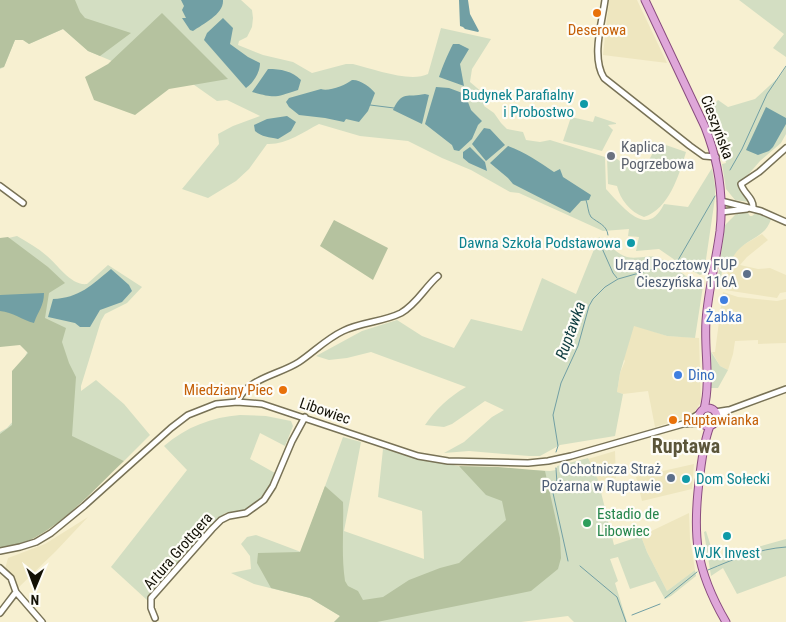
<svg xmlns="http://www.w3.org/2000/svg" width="786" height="622" font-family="'Roboto Condensed',sans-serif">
  <rect width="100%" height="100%" fill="#f7f0d1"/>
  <path fill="#eee6bf" d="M609,0H637L667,63L603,55Z
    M762,234L768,240L747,257L740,265L758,269L770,268L786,275V292L780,293L777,298L725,290L724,288L731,258L740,247Z
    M723,292L738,297L777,301L786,299V343L758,344V340L735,341L733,354L728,370L720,366L712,352H715Z
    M594,320L634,325L667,336L699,338L701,402L692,416L655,427L648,391L623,394L617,392L620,373L625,361Z
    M615,451L616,478L597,481L588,459Z
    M694,464L692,489L642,501L636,477Z
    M689,513L690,539L695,570L667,591L647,552L641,536Z
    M88,517L56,551L18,588L5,569L8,558L45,544Z"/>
  <path fill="#d3dec2" d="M0,0H241L252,10L253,18L252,27L247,37L239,41L238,45L263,55L293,62L312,73L346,64H353C374,69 410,83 428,74L441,28L491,39L472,69L470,82L483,93L484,106L494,113L501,123L507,129L523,132L526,140L540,142L550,140L605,157L606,189C622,206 647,240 664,204L688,207L712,168L715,186V198L704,273L700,275L685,267L659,249L636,251L639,237L628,236L629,229L603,231L519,193L510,192L471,170L442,158L408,141L360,136L319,124C303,132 286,145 267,144L249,169L236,181L208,198L182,189L219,144L218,134L233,126L260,116L227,100L217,101L190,82L119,64L88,51L63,29L29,44L23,40H15L4,67L0,69Z
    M739,0H786V57L773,48L784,34Z
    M786,67V134L781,143L760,161L747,176L748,178L738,182L740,190L749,202L735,200L726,189L722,164L726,163C722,145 714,127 710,109L718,100L728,107L755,99L780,76Z
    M595,116L616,123V124L608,125L613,130L602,151L563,141L571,117L593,122Z
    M660,143L686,152C679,175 669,209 644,217C630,212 620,199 617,186L608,184L607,157L613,161L617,159C622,162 629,168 634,170C648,174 650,151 660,143Z
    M740,213H748L750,216H752L756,213L771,219C764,243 736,237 729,268L722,269L721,282L717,283L725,225L735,215Z
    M17,236C27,242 38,248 47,256C58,265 71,286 87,284L108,265L142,287L127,303L105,314L101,321L81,386V391L96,380L124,404L150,435L124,461L88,446L0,485V432L7,428L15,419L18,372L35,335L0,240Z
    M599,237C608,242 616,254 627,257C638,260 650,253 661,259C677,266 687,280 703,286L695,338L667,336L634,326L620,373L617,392L623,394L615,436L560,445L540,456H529L469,451L444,453L464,442L492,417L504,410L485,401L452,424L444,427L425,425C435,410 450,396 466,387L371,352L347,358L329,360L316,356L362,331L397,320L422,336L454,348L471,319L522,331L542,278L576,294Z
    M710,350L720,366L728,370L718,388H711Z
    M240,415L266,416L291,421L293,426L285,446L260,433L250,459L275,473L264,498L245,510L225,513L147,600L111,567L187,470L164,446C186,427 212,417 240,415Z
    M343,437L361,442L344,531L424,559L422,511L378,497L383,449L493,474L530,470L550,471L556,470L557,482V466L588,458L598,480L614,545L641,536L647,552L667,591L695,570L696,576L671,596L665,599L655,581L630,589L618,557L610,559L618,581L615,583L627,622H574L568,616L521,622H334L340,616L310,598L254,584L231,573L251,569L250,556L241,544L247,537L256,535L301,552Z
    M706,531L715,559L786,539V576L737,594L723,568L711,576L704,532Z"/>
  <path fill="#b5c29f" d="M0,0H75L80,12L85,18L131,33L100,56L88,51L63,29L29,44L23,40H15L4,67L0,68Z
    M162,13L228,79L169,89L135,115L94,100L85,77L108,64Z
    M334,220L388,248L373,280L320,246Z
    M8,237L48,267L65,283L49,293L45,318L66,328L62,342L69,363L76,377L72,436L124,461C94,489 43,549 0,547V434L12,425V371L28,353L20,345L0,347V238Z
    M459,466L498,467L545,471L560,538L561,558L558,569L531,591L377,622H334L340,616L310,598L271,588L257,563L258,553L300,552L325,486L343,502C344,528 341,554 345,581L348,586L358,591L363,600L383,597L409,580L440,568L459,563L506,520L502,501L486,495Z"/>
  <path fill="#719fa4" d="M181,0H223C224,14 203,24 193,31L190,30L182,18H186L182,10L184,6Z
    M459,0H468L470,14L479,31L478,32L465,29L463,27L460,26Z
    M223,18L233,28L230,44L248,57L260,63C260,73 253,83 246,88L204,40L207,33Z
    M453,44H459L469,49L460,64L464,86L439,77C443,65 447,56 453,44Z
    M268,69C281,69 292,71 301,80L298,90C275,97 277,99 252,92Z
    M352,80C359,79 371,87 375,93L368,111L359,122L346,119L344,122L325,118L299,115L289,107L286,102L289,98L321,89C328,92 346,85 352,80Z
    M436,87L449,88L465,94L471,110L482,121L478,125L472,139L459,151L454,150L452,145L425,124Z
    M425,94L429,95L422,124L393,110C402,90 407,98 425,94Z
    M766,107L786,118V124L773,147L769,151L758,155L746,150Z
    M287,116L296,122L291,131L278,139C269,137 262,137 255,131L254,125L267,119Z
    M484,128L490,129L505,145L486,161L472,144Z
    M508,146C525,152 539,162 554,172L560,169L563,177L591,195L589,200L581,201L570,213L513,184L508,178L490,163Z
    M470,147L485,162L487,171L469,163L463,158V152Z
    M111,269L129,285L132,291L122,302L100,310L90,327H80L75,323L48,317L53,299C79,298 92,285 111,269Z
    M44,293C44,306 38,311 34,323C22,320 13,312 0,311V295Z"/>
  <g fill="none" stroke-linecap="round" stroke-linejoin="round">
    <path stroke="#719fa4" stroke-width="1" d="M370,105L394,108
      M730,170L742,149L767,94L786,66
      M586,200C588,205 588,213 591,217C598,223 607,225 608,235
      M606,239L601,246L613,273L617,278
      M677,262L715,196
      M556,452L558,446L553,415L561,383L578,346L589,306L593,299L605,287L618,279L671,264
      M556,468L557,484
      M553,493L568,561
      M580,566L617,597L626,622
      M708,570C734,559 758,549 786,547
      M665,598L697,572
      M632,615L660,604"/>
    <g stroke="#787256" stroke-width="8">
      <path id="minor" d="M605,0C602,23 591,57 604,78L690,146L704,156L716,157
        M0,186L23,203
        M721,201L761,211L786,222
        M753,208C754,198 743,193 741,184L759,172L786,148
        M721,212L747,209
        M237,402C247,378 279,375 299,362C314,352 326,339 343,331C361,322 383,322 401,313C417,304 425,287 438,276
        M715,412L728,410
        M716,419L729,410L786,389
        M686,422L700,413
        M0,551L20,547L36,542L51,533L84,506L171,428L188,415L216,404L237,402L262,404L418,456L448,461L528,463L548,461L571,456L683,424L701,423
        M0,568L11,578L16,592L42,622
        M0,613L16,592
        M155,618L151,608V598L212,529L221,520L229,516L246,513L264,500L273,486L292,441L305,417"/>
    </g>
    <g stroke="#894c7e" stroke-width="9">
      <path id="major" d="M645,0L705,127C718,160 724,194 720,231C716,261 708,291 706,321C704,350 711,381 704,409
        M699 417a9 9 0 1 1 18 0a9 9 0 1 1-18 0Z
        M710,426C704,441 702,458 700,474C692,534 695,569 726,622"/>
    </g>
    <use href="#minor" stroke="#fff" stroke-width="5"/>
    <use href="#major" stroke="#dfa7d9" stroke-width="7"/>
  </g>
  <g fill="#e8710a" stroke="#fefdf7" stroke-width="2">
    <circle cx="597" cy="13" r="5"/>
    <circle cx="283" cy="390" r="5"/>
    <circle cx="673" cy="420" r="5"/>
  </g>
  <g fill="#0f9aa8" stroke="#fefdf7" stroke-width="2">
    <circle cx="584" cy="104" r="5"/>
    <circle cx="631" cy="243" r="5"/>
    <circle cx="686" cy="479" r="5"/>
    <circle cx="727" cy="536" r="5"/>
  </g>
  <circle fill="#6b7280" stroke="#fefdf7" stroke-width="2" cx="611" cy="156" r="5"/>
  <g fill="#5c6f8a" stroke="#fefdf7" stroke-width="2">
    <circle cx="747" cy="274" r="5"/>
    <circle cx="671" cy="478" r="5"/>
  </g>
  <g fill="#3f7fe0" stroke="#fefdf7" stroke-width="2">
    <circle cx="724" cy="300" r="5"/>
    <circle cx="678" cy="375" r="5"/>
  </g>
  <circle fill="#2e9e5b" stroke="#fefdf7" stroke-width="2" cx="587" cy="523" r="5"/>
  <g text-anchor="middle" stroke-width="4.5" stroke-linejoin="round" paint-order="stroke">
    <g font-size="15" fill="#c56008" stroke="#fefdf7">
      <text x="597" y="35">Deserowa</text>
      <text x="273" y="395" text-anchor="end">Miedziany Piec</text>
      <text x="683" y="425" text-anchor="start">Ruptawianka</text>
    </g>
    <g font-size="15" fill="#0d838f" stroke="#fefdf7" text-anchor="end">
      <text x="574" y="100">Budynek Parafialny<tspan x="574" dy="17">i Probostwo</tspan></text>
      <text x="621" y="248">Dawna Szkoła Podstawowa</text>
      <text x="696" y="484" text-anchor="start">Dom Sołecki</text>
      <text x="727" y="558" text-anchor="middle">WJK Invest</text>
    </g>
    <g font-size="15" fill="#131106" stroke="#fefdf7">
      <text transform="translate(717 127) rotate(69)" y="5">Cieszyńska</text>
      <text transform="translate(325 411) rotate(19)" y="5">Libowiec</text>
      <text transform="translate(178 551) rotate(-49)" y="5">Artura Grottgera</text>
    </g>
    <g font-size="15" fill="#5b616d" stroke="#fefdf7" text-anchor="start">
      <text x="621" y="152">Kaplica<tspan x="621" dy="17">Pogrzebowa</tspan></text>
    </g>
    <g font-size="15" fill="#4e5e75" stroke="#fefdf7" text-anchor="end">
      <text x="737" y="270">Urząd Pocztowy FUP<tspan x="737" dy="17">Cieszyńska 116A</tspan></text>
      <text x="661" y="474">Ochotnicza Straż<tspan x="661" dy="17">Pożarna w Ruptawie</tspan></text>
    </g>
    <g font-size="15" fill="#366cbe" stroke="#fefdf7">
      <text x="724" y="322">Żabka</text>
      <text x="688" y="380" text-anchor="start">Dino</text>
    </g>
    <g font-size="15" fill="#27864d" stroke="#fefdf7" text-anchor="start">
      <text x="597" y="519">Estadio de<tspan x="597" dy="17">Libowiec</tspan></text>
    </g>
    <g font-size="16" font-style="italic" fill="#103d41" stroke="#fefdf7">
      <text transform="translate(570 330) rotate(-70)" y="6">Ruptawka</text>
    </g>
    <g font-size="20" font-weight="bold" fill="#5b553a" stroke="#fefdf7">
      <text x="686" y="453">Ruptawa</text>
    </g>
  </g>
  <g transform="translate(35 587) rotate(181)" stroke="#fefdf7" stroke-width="4" paint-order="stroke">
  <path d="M0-4L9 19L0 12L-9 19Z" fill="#131106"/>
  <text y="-8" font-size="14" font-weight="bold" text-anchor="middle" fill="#131106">N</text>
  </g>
</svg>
